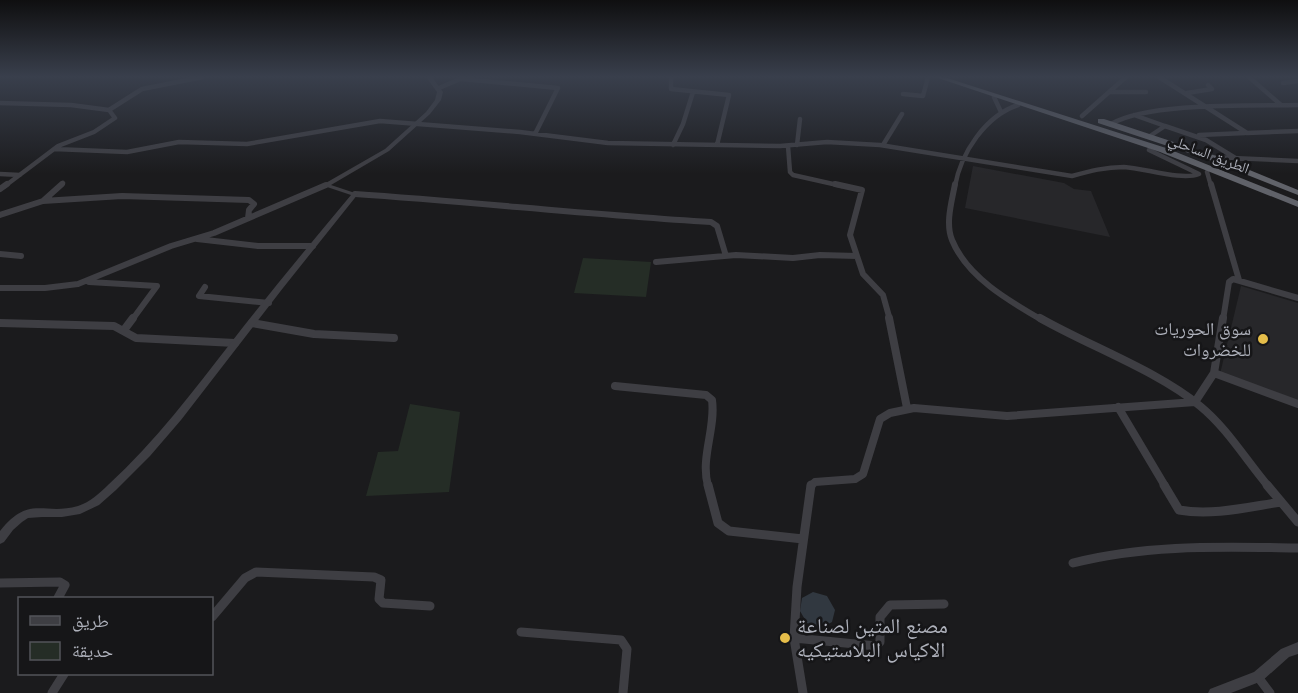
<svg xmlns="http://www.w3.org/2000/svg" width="1298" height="693" font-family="'Open Sans','Noto Naskh Arabic',sans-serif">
  <rect width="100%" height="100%" fill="#1b1b1d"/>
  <path fill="#27272a" d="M973,166L1064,183L1074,189L1091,191L1110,237L965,208Z
    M1241,286L1298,303V402L1220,374Z"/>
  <path fill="#252d26" d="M583,258L651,262L646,297L574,293Z
    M410,404L460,412L449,492L366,496L378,452L398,451Z"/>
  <path fill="#313840" d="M813,592L827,596L835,610L832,622L821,628L807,623L800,611L802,598Z"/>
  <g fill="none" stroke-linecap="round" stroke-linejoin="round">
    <path stroke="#3e3e43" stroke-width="4.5" d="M671,77V89L729,95L717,145
      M1159,77L1247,133L1298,131
      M1249,77L1281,105
      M462,79L558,88L535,134
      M1283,83L1298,81
      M439,88L465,77
      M1111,92H1146
      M1187,93L1212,89L1208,85
      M903,94L923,96L928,77
      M994,97L1001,112
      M0,103L71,105L109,110L115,118L94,132L58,146L5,186
      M109,110L142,89L203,77
      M1134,115L1165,126
      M1082,116L1126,77
      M1111,124C1149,102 1252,106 1298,105
      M1199,135L1245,133
      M1150,136L1165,126L1206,140L1237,159
      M673,145L683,124L693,92
      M797,145L800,119
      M883,145L902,114
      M788,146L790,172L793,175L842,186
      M54,149L127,152L179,142L247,144L380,121L520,132L608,143L780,146L827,142L880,145L1072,176C1090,171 1105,167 1124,167C1144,168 1182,181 1199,174L1149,150
      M1211,157L1298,161
      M1207,172L1211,186
      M0,174L20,175
      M60,186L63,183
      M955,186C961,153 985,116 1018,105"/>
    <path stroke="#3e3e43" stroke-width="6" d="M835,184L862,190L850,235L863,274L883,295L890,320
      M955,184C952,201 945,223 952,240C967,277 1009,301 1042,320
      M1211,184L1239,280
      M0,189L7,184
      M355,194C474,202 592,215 711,222L717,226L726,256
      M43,201L122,196L249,200L254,204L249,210L248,218
      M0,215L43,201L62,184
      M197,239L258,246H313
      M0,254L21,256
      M656,262L736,255L793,258L820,255L857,256
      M89,282L157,286L132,320
      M205,287L199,296L269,303
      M0,288H45L78,284L171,246L214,233L326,185
      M1223,320L1229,282L1233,279L1298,298"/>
    <path stroke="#3e3e43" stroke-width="8" d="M889,318L907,408
      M1040,318C1089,346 1158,371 1200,406C1227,428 1246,460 1268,486
      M0,323L114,326L136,338L235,343
      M252,323L314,334L394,338
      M124,330L133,318
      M1214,373L1298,404
      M615,386L706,395L712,400C716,428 700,458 708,486
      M1118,407L1165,486
      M811,486L815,482L855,479L863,474L880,419L890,413L914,408L1007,416L1195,402L1214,373L1223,318"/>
    <path stroke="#3e3e43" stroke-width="9" d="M708,485L718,523L729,531L803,539
      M1164,485L1179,510C1212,516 1248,507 1281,502
      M1267,485L1298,522
      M1073,563C1147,544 1222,547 1298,548
      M0,583L60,582L65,585L58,598
      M212,617L245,578L256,572L374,577L381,580L379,599L383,603L430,606
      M521,632L621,640L627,649L623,693
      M794,638L876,646L880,642V617L890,605L944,604
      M1258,677L1270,693
      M52,693L64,674
      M803,693L794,638L797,587L811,485"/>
    <path fill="#3e3e43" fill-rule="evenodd" d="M426,77H432L443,92L441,100L430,114L389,151L331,185L358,194L283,288L181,420L150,456L116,490L99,505L80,514L62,517H42L28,518L22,522L13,530L4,542L0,544V531C30,494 43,516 78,506C90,502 100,493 108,485C155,442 194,390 233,340C271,291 311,243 351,195L324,186V184L385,149L426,112L435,100L437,92Z
      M1298,642V654L1289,657L1262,681L1231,693H1208L1210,689L1254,672L1281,649Z"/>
    <path fill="#606269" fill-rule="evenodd" d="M935,77H944L1166,148L1298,201V207L1160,152Z
      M1098,119H1104L1213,155L1298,190V195L1207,159L1098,123Z"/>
  </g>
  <linearGradient id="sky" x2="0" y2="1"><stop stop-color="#0f0f10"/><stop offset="0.44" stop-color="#393f4c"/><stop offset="1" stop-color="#393f4c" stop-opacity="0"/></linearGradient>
  <rect width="1298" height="174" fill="url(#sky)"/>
  <g fill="#e5bd4a" stroke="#161618" stroke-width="2">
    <circle cx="1263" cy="339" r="6"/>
    <circle cx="785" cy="638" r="6"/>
  </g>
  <g text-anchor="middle" stroke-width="5" stroke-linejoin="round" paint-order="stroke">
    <g font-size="15" fill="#aeb1bb" stroke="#161618">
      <text transform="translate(1209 154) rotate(21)" y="5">الطريق الساحلي</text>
    </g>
    <g font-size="18" fill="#aeb1bb" stroke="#161618" text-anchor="end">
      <text x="1251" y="335">سوق الحوريات<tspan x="1251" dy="21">للخضروات</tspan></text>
    </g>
    <g font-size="21" fill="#aeb1bb" stroke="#161618" text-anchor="start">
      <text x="797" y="633">مصنع المتين لصناعة<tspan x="797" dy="24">الاكياس البلاستيكيه</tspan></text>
    </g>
  </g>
  <rect x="18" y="597" width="195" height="78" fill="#161618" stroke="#535459" stroke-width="1.5"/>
  <rect x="30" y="616" width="30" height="9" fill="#3e3e43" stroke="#535459" stroke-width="1.5"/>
  <text x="72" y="627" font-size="18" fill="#aeb1bb">طريق</text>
  <rect x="30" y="642" width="30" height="18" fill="#252d26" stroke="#535459" stroke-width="1.5"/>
  <text x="72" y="657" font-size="18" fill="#aeb1bb">حديقة</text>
</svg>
